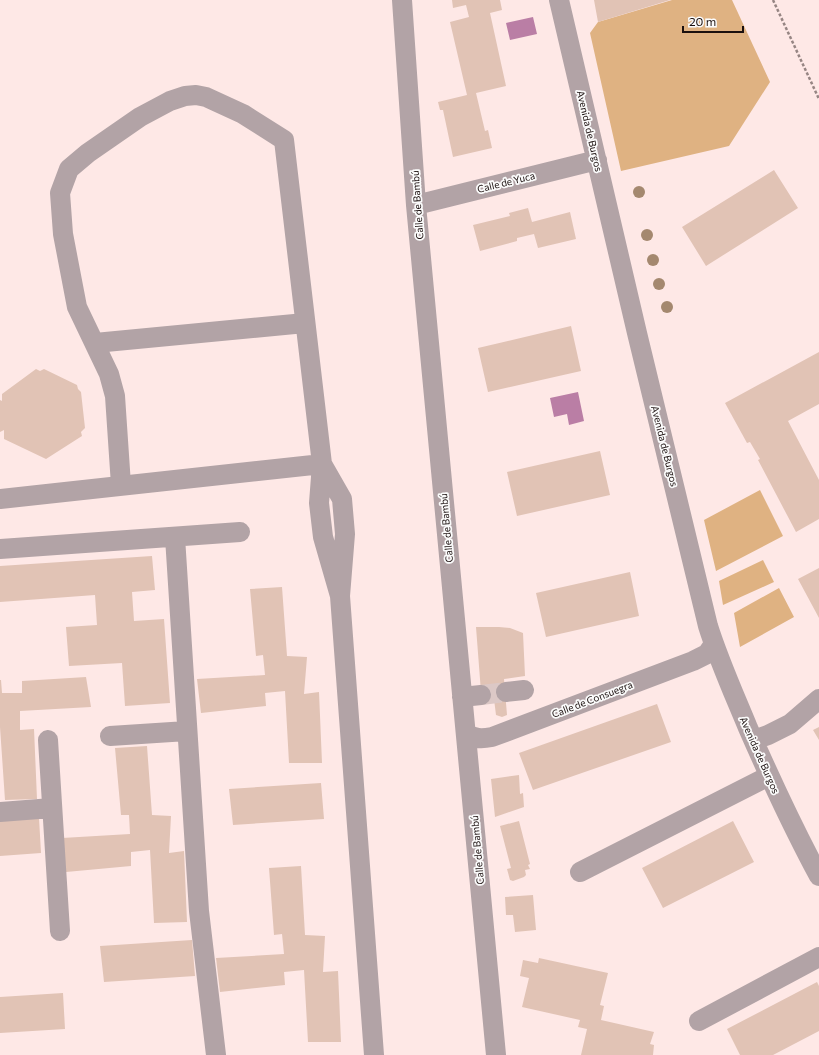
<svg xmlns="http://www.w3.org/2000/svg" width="819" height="1055" font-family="Commissioner,sans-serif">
  <rect width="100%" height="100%" fill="#fee8e6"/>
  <path fill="#dfb282" d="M672,0H732L770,82L729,146L621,171L590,33L598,22Z
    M760,490L783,536L716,571L704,520Z
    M763,560L774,582L723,605L719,581Z
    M779,588L794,617L740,647L734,613Z"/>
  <path fill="#ba7ea5" d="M533,17L537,34L510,40L506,23Z
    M578,392L584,421L569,425L567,414L554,417L550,398Z"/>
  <path fill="#e1c3b5" d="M452,0H500L502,10L490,13L506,86L476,93L485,131L488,130L492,148L453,157L443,110H440L438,102L467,95L450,22L469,17L466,5L453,8Z
    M594,0H670L598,22Z
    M774,170L798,208L706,266L682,227Z
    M528,208L532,222L570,212L576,239L538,248L534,234L517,238V241L480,251L473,225L510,216L509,213Z
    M571,326L581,371L488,392L478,348Z
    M819,352V404L788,421L819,480V519L796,532L758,460L760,459L750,442L747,443L725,403Z
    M36,369L40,371L44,369L77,385L78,389L81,392L85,428L81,432L82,436L46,459L4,439V430L0,432V400L2,401V394Z
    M600,451L610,495L517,516L507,472Z
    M152,556L155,590L132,592L134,621L164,619L170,703L125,706L122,663L69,666L66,627L97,625L95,595L0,602V566Z
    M819,568V618L798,579Z
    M630,572L639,616L546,637L536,593Z
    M282,587L287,656L307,657L304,694L319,692L322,763H289L285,691L265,693L266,706L201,713L197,679L265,675L263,655L256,656L250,589Z
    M476,627H499L510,628L523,633L525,676L504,679L507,715L502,717L496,715L494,699L487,700L486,704L482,705Z
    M86,677L91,707L20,711V730L34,729L37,799L5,800L0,727V680H1L2,693H22V681Z
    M657,704L671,742L533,790L519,753Z
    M819,727V740L813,730Z
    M147,746L152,815L171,816L169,853L184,851L187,922L154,923L150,850L131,852V866L66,872L62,838L130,834L129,815H121L115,748Z
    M519,775L520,794L523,793L524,807L495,817L491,779Z
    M321,783L324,819L233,825L229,789Z
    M39,818L41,853L0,856V820Z
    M519,821L530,864L528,865L530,869L525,870L526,875L524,877L513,881L510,880L507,869L511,868L500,826Z
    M733,821L754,862L663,908L642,868Z
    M301,866L305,935L325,936L323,972L338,971L341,1042H308L304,970L284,972L285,985L220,992L216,958L284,954L282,934L274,935L269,868Z
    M533,895L536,930L515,932L513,915H506L505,897Z
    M192,940L195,976L104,982L100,946Z
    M539,958L608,973L600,1005L604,1006L601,1020L654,1032L650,1044L654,1045L653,1055H581L587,1029L578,1027L580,1020L522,1007L529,978L520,976L523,960L538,963Z
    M817,982L819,986V1031L773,1055H740L727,1029Z
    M63,993L65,1029L0,1033V997Z"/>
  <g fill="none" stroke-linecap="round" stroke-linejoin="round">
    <path stroke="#dcc8c6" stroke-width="20" stroke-dasharray="20 10" stroke-linecap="butt" d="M481,695L506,692"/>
    <path stroke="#968583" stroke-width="2.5" stroke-dasharray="3 2" stroke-linecap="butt" d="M773,0L819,99"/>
    <path stroke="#b2a3a6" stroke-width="20" d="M402,0L416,205L496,1055
      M559,0L637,333L708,626C719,661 734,694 748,728C770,778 793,828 819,876
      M416,205L597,160
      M95,343L305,323
      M322,464L342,499L345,534L340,596L374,1055
      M121,485L115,396L109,374L77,307L63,234L60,193L69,169L88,153L140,117L170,101L185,96L196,95L206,97L243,114L284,140L322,464L319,503L323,537L340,596
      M0,499L322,464
      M175,537L199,911L216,1055
      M0,549L240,532
      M506,692L524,690
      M462,697L481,695
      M466,733C475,739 481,739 492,737L693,661L707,654L714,644
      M110,736L187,731
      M48,740L60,931
      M754,740L768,735L790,724L819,699
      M0,812L52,808
      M580,872L769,776
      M699,1021L819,957"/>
  </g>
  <g fill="#a4886f">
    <circle cx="639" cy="192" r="6"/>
    <circle cx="647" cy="235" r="6"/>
    <circle cx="653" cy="260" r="6"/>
    <circle cx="659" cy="284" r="6"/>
    <circle cx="667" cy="307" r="6"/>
  </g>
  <g text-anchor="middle" stroke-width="3.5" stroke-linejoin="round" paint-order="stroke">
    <g font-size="10" fill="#1b100f" stroke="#fbfbfb">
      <text transform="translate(590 131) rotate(77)" y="4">Avenida de Burgos</text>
      <text transform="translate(506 182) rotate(-14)" y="4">Calle de Yuca</text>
      <text transform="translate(417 205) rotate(-94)" y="4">Calle de Bambú</text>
      <text transform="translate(665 446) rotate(76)" y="4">Avenida de Burgos</text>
      <text transform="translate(446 528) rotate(-95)" y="4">Calle de Bambú</text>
      <text transform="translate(592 699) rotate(-21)" y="4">Calle de Consuegra</text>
      <text transform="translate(760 755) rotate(66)" y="4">Avenida de Burgos</text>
      <text transform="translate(477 850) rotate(-95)" y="4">Calle de Bambú</text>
    </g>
  </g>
  <path d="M683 26v6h60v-6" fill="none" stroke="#1b100f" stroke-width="2"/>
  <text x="689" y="26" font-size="12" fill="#1b100f" stroke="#fbfbfb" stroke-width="3" paint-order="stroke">20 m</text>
</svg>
